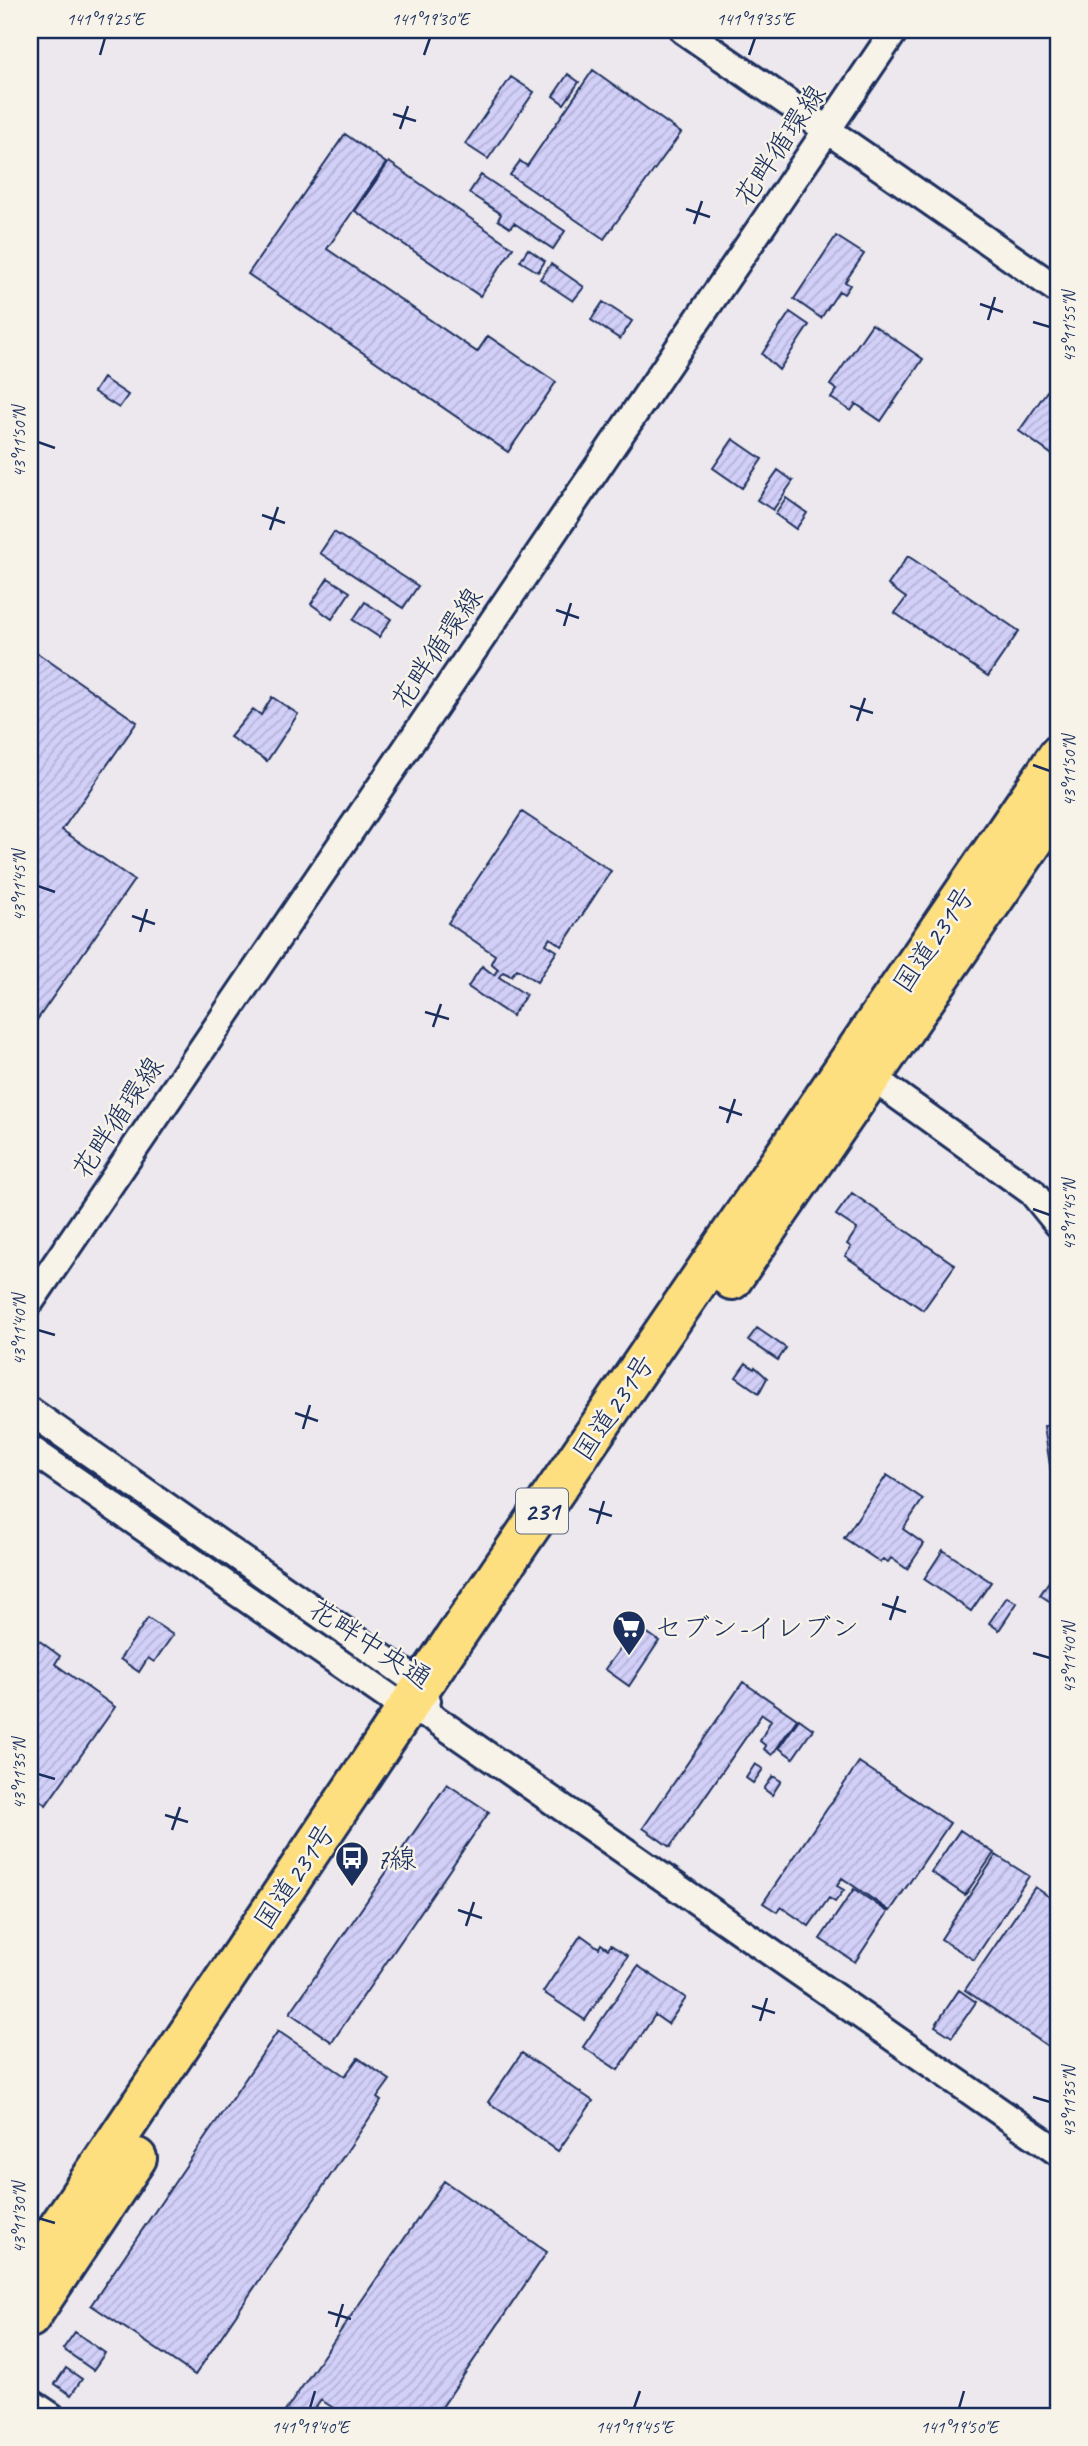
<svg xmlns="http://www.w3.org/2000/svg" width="1088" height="2446" font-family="Caveat,'Klee One',sans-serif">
  <defs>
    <pattern id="building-hatch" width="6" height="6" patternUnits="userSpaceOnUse" patternTransform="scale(1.75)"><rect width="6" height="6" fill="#d2cff8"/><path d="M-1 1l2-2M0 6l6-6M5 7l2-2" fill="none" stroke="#b4b2d7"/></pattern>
  </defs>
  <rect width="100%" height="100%" fill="#ece8ed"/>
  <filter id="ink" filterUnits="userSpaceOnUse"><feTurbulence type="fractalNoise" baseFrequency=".0143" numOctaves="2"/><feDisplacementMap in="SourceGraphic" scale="14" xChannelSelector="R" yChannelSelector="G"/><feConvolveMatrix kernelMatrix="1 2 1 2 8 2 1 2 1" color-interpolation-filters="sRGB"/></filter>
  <g filter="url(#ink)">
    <path fill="url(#building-hatch)" stroke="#1b2f5e" stroke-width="2" d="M593,70L681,133L604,239L510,175L520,161L527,166Z
      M568,74L579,82L564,104L553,96Z
      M511,77L534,92L488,159L465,144Z
      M345,134L386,163L327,249L477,352L488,336L556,382L508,452L248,274Z
      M389,162L513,248L480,296L355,211Z
      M481,175L565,231L553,249L514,223L510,228L498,220L501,214L469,193Z
      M836,236L864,254L845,282L850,285L844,294L839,291L821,318L794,299Z
      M528,249L545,261L538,272L520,261Z
      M551,264L584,287L573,301L540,279Z
      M603,302L632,321L620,339L591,320Z
      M790,312L809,325L779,370L762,354Z
      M872,324L923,359L881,421L856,404L851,411L831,398L837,390L830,385Z
      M103,378L128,395L119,408L94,392Z
      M1047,391L1058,398V459L1019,431Z
      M733,439L762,459L742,488L713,468Z
      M778,470L793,481L773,510L757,500Z
      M786,498L807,513L796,529L775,514Z
      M334,532L418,586L403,608L320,553Z
      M908,556L1019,631L988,676L895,613L906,598L888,585Z
      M328,578L350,592L332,619L311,604Z
      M365,602L391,619L379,637L353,620Z
      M30,648L137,722L62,830L134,880L30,1030Z
      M272,697L298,714L267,761L230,737L253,709L261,715Z
      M522,812L611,871L562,946L550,938L546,944L557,951L537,982L517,969L511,976L503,972L499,977L526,995L512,1016L468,987L482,966L494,975L498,969L491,963L495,955L448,923Z
      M852,1193L955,1265L923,1310L845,1256L851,1247L847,1244L857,1229L836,1215Z
      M757,1328L786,1348L778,1360L748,1340Z
      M746,1363L754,1369L755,1367L767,1378L759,1393L736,1377Z
      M1058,1424V1518L1044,1426Z
      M887,1475L923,1499L903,1529L924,1544L907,1569L891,1558L888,1562L883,1559L880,1562L844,1538Z
      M943,1550L991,1582L971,1611L924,1579Z
      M1052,1577L1058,1581L1057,1606L1040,1595Z
      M1007,1597L1017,1603L999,1630L989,1623Z
      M148,1618L173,1635L154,1662L148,1658L139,1672L120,1659Z
      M634,1630L643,1637L646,1632L659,1641L629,1686L605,1669Z
      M30,1634L60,1656L55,1664L115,1707L46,1805L30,1793Z
      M743,1682L797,1719L772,1755L764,1749L766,1746L760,1741L771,1720L762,1714L670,1847L643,1828Z
      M799,1719L813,1729L793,1758L779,1748Z
      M859,1762L950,1823L890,1911L842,1878L837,1886L844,1890L835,1902L829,1898L809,1926L781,1907L777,1912L763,1903Z
      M755,1764L763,1769L753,1783L746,1778Z
      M773,1776L781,1781L772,1795L764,1789Z
      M447,1784L489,1812L332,2042L290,2013Z
      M960,1830L994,1853L965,1895L931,1872Z
      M996,1855L1029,1876L974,1960L941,1939Z
      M1035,1887L1058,1903V2053L965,1990Z
      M854,1889L888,1912L855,1962L820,1939Z
      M581,1935L599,1948L601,1944L608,1949L611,1945L628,1956L585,2020L543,1992Z
      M638,1966L686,1998L668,2024L655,2015L618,2070L583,2047Z
      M959,1990L976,2002L952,2037L935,2026Z
      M278,2031L345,2076L358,2058L390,2080L377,2098L381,2101L195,2375L91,2305Z
      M522,2053L593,2101L558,2151L488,2102Z
      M444,2181L547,2252L436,2416H346L321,2400L310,2416H282Z
      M75,2332L105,2353L93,2370L63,2349Z
      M66,2368L82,2379L71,2395L55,2384Z"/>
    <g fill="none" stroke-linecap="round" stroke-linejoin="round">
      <g stroke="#1b2f5e" stroke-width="32">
        <path id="minor" d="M683,30L1058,290
          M859,1068L1032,1192L1058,1224
          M30,1302L895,30
          M30,1411L423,1686L427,1701
          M30,1449L406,1709L432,1717L1058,2152
          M30,2402L51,2416"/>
      </g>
      <g stroke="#1b2f5e" stroke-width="44">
        <path id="highway" d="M732,1280L1058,806
          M30,2269L406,1709L1058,755
          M30,2318L137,2158"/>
      </g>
      <use href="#minor" stroke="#f7f3e8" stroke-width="26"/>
      <use href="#highway" stroke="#fedf80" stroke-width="38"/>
    </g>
  </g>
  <path fill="none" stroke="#1b2f5e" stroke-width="2.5" d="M100,55L105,38M424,55L430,38M749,55L755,38M393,114L416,121M400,129L408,106M686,209L710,217M694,224L702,201M980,304L1003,312M988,320L995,297M1033,322L1050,327M38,442L55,448M262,515L285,523M270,530L278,507M556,610L579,618M564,626L571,603M850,706L873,713M857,721L865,698M1033,765L1050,771M38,886L55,892M132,916L155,924M140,932L147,909M425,1012L449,1019M433,1027L441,1004M719,1107L742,1115M727,1123L735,1099M1033,1209L1050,1215M38,1330L55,1335M295,1413L318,1421M303,1429L310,1405M589,1509L612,1516M597,1524L604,1501M882,1604L906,1612M890,1620L898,1596M1033,1653L1050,1658M38,1774L55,1779M165,1815L188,1822M172,1830L180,1807M458,1910L482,1918M466,1926L474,1902M752,2006L775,2013M760,2021L767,1998M1033,2097L1050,2102M38,2218L55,2223M328,2312L351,2319M336,2327L343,2304M310,2408L315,2391M634,2408L640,2391M959,2408L964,2391"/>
  <defs>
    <g id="supermarket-pin" transform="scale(1.75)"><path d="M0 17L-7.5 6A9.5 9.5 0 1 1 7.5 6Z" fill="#1b2f5e" stroke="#f7f3e8"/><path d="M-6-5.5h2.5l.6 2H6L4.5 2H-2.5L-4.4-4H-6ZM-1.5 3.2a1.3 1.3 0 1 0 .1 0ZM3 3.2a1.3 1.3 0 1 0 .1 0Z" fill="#fff"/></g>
    <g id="bus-pin" transform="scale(1.75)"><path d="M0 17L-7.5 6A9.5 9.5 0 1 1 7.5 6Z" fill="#1b2f5e" stroke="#f7f3e8"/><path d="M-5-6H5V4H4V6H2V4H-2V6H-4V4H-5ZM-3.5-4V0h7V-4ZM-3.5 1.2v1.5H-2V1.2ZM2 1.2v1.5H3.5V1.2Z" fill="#fff"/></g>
  </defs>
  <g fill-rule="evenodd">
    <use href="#supermarket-pin" x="629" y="1627"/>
    <use href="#bus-pin" x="352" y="1858"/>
  </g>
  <g text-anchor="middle" stroke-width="5" stroke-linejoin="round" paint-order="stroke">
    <rect fill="#f7f3e8" stroke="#5d6a87" stroke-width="2" x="516" y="1488.5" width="52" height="45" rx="5"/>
    <g font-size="26" font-weight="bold" fill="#1b2f5e">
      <text x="542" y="1520">231</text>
    </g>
    <g font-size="28" fill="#1b2f5e" stroke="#f7f3e8">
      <text transform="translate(779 145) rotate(-56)" y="10">花畔循環線</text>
      <text transform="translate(436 648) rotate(-56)" y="10">花畔循環線</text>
      <text transform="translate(933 939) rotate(-56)" y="10">国道231号</text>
      <text transform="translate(117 1117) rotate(-56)" y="10">花畔循環線</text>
      <text transform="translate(613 1407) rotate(-56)" y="10">国道231号</text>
      <text transform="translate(371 1643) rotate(33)" y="10">花畔中央通</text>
      <text transform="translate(294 1876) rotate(-56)" y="10">国道231号</text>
    </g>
    <g font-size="28" fill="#1b2f5e" stroke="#f7f3e8" text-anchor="start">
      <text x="654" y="1637">セブン-イレブン</text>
      <text x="376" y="1868">7線</text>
    </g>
  </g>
  <rect width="1088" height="2446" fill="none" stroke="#f7f3e8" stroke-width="77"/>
  <rect x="38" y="38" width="1012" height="2370" fill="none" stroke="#1b2f5e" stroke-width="2.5"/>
  <g font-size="18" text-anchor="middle" fill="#1b2f5e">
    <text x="105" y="25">141°19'25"E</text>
    <text x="430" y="25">141°19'30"E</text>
    <text x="755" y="25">141°19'35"E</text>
    <text transform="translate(1069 327) rotate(-90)" y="6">43°11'55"N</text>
    <text transform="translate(19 442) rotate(-90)" y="6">43°11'50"N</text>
    <text transform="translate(1069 771) rotate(-90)" y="6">43°11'50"N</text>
    <text transform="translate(19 886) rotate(-90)" y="6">43°11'45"N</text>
    <text transform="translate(1069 1215) rotate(-90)" y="6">43°11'45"N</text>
    <text transform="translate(19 1330) rotate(-90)" y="6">43°11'40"N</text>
    <text transform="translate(1069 1658) rotate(-90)" y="6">43°11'40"N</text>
    <text transform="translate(19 1774) rotate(-90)" y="6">43°11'35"N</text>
    <text transform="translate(1069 2102) rotate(-90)" y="6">43°11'35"N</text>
    <text transform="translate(19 2218) rotate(-90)" y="6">43°11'30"N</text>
    <text x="310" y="2433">141°19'40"E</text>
    <text x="634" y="2433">141°19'45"E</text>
    <text x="959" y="2433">141°19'50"E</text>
  </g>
</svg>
